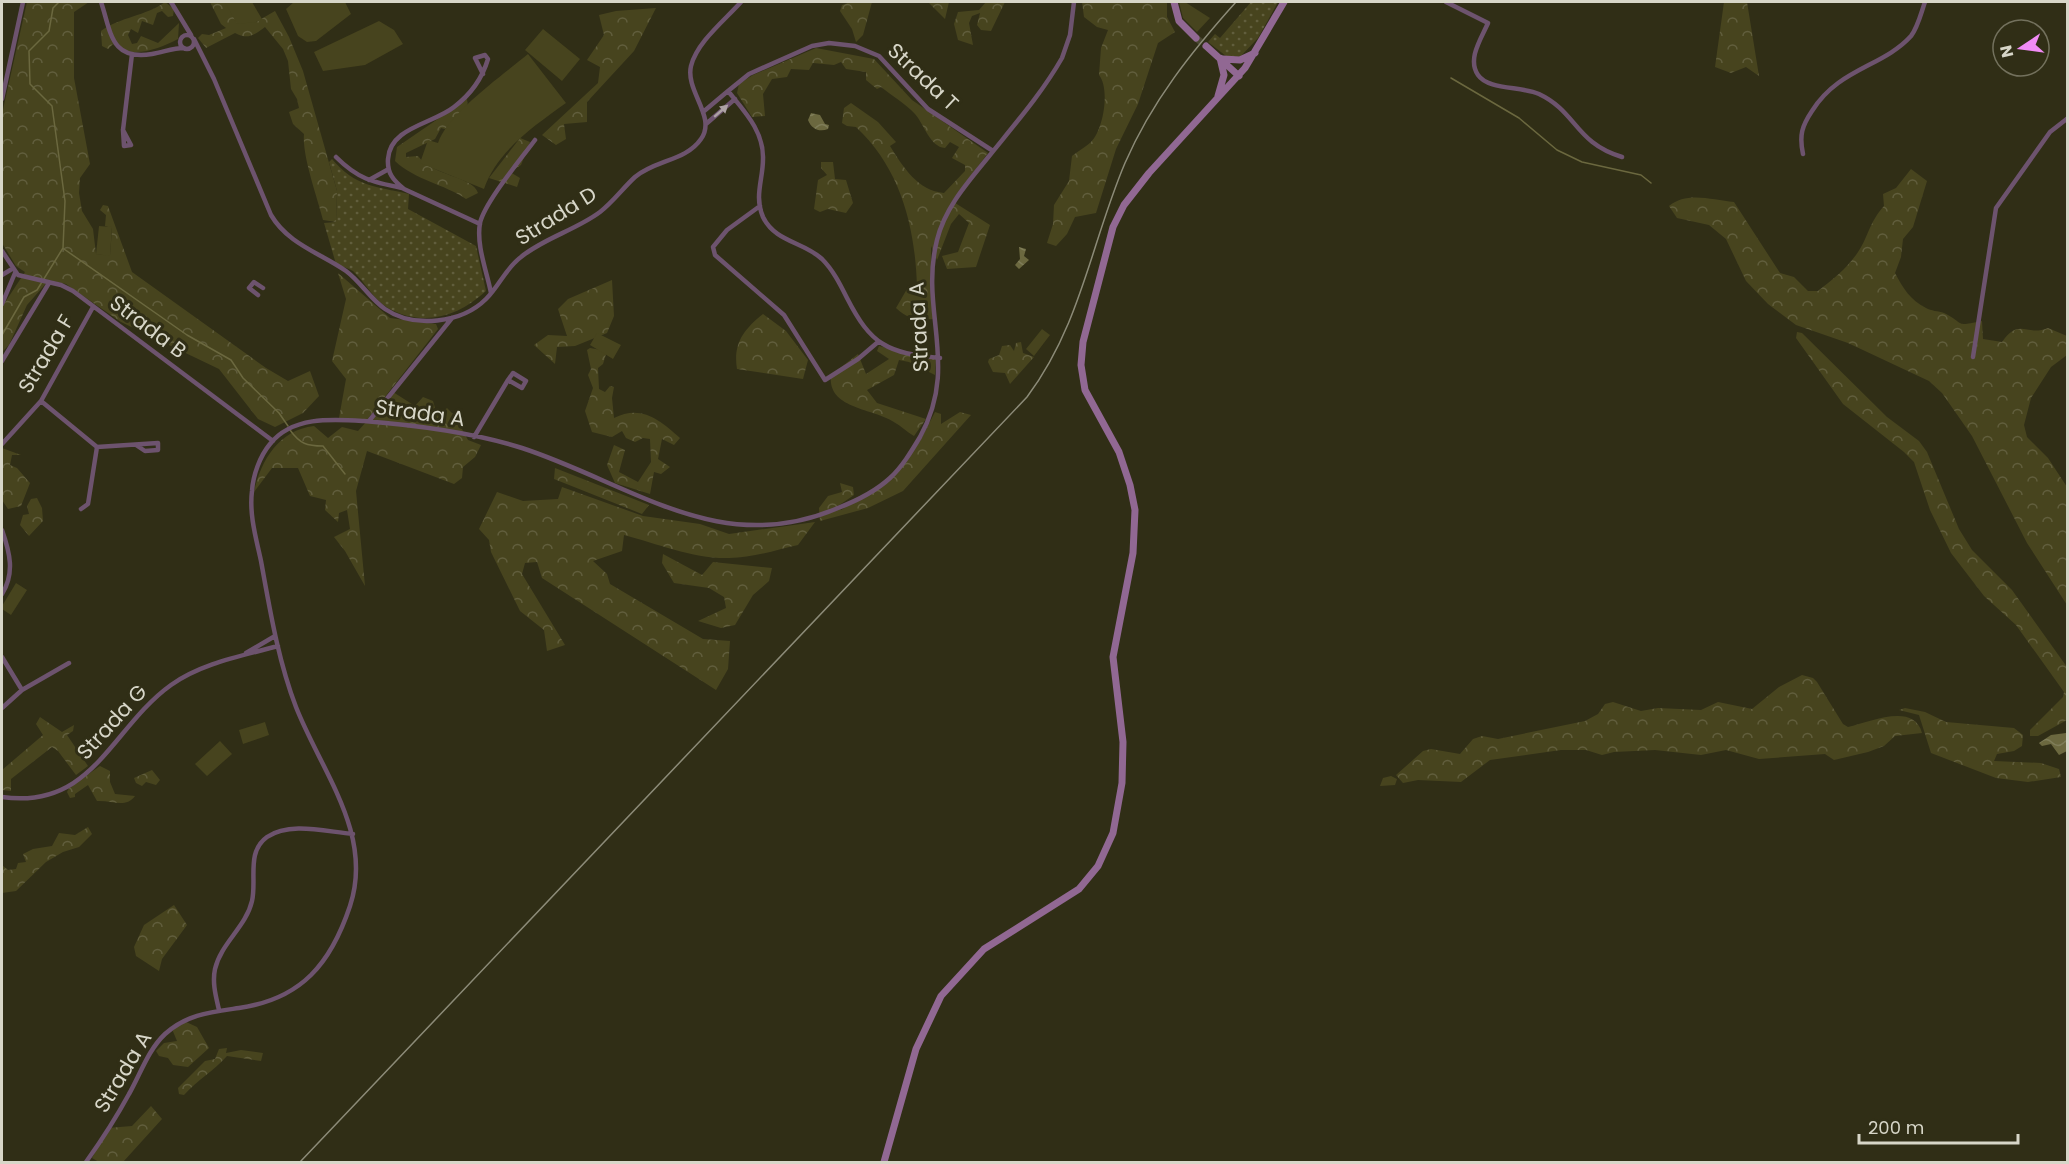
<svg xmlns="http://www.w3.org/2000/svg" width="2069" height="1164" font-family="Poppins,sans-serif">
  <defs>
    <pattern id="grass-dots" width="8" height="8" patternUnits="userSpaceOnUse" patternTransform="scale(1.5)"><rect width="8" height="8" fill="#47441e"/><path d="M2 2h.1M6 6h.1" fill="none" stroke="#615e3d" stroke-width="1.8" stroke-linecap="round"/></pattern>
    <pattern id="forest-crowns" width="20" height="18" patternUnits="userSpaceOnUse" patternTransform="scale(1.5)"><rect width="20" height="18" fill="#47441e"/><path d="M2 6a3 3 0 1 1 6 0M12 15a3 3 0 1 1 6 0" fill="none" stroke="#615e3d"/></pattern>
    <pattern id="water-waves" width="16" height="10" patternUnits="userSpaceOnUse" patternTransform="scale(1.5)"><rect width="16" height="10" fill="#6b683f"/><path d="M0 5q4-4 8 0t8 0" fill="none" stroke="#7f7d59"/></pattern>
  </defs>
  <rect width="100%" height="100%" fill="#302e16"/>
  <path fill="url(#grass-dots)" d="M1251,2H1278L1258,38L1240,57L1226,56L1208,42L1215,34L1220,38Z
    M332,159C356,187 374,186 409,194L408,209L476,246L486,291C459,316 424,328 388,308C374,300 365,282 353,271C348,268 341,266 336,264L324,223L336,222L337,191L329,162Z"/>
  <path fill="url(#forest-crowns)" d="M27,2H89L74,12V78L90,164L80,178L79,193L82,211L93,229L96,254L110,255L112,228L105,226L106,215L100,210L103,205L108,206L132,272L266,368L288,381L310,371L319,396L303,413L275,427L258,419L219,369L121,322L66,284L49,280L27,305L9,345L2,352V307L25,272L16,266L2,243V114Z
    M165,2L174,9L173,16L168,17L162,11L157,13L153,25L142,21L138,33L131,29L128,35L132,44L137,43L141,36L158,43L179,23L178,39C158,49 132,60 113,44L108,49L102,46L101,31C120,17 146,16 165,2Z
    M210,2H225L256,22L275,11L289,37L303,71L337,191L336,222L323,220C317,196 302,156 304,134L293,124L289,112L299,108L297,99L291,89L288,61L283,49L265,27C254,35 248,40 235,33L206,48L198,38L202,34L209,35L226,28L221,24Z
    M872,2L863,35L856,42L852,29L840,11L842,5L851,2Z
    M928,2H949L945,19Z
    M986,2H1005L991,31L981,30L977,25L980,13L972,16L969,23L973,45L958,40L954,24L958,12L979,10Z
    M1082,2H1167V17L1175,32L1158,43L1138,104L1116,149L1096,213L1075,217L1067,234L1056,246L1047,243L1053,224L1054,205L1069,181L1072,156C1078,151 1086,147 1091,142C1104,129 1110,88 1099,75L1101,48L1108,30L1097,27L1084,17Z
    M1724,2H1747L1759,76L1746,67L1731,73L1715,67Z
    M656,8L634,51L587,102V122L564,124L566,139L556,145L542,135L598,83L600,67L587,60L604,35L599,15L616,11Z
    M816,48L874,59L912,100L988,153L952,201L990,225L976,267L947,269L942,256L958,252L969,223L959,214L951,224L937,260L931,246L932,301L935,319C918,320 909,320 896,308L907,289L917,286C915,227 901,169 856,127L847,126L842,123L844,108L851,103L878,122L896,142L890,146C903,167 918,191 944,193L965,171V165L952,158L959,147L950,142L945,148C930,147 924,124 915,114C906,104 891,95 881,87L877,89L866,80V72L846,69L841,62L834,65L813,63L809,70L791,69L787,77L772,79L763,94L765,116L752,117L737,93L739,84L753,75Z
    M467,99L468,110L445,129L441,128L435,139L406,153V157L418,156C432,176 473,176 478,193L466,199C444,184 415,180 395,161L397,147Z
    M520,138L530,142L521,165L510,172L520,178L517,187L489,178Z
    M821,162H833L835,179L846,180L853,203L846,213L828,209L820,212L814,209L818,180L827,175L821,168Z
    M1911,169L1927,181L1913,227L1903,239L1901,257L1895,273C1903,288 1910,300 1926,308C1931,311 1938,311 1944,313C1966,324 1954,327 1982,321L1983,339L2002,342C2020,317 2026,337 2048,328L2067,336V355L2051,367L2031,398L2024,425L2027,437L2048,458L2067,487V605L2027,543L1972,436L1942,393L1929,381L1848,343L1796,325L1768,304L1746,281L1726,239L1709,225L1677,218L1669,206C1687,191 1712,200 1734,202L1780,273L1794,277L1808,291H1818C1832,280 1846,269 1856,255C1868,239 1868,224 1884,206L1883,194L1896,188Z
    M338,273L390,318L436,324L438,329L366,421L339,418L346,379L332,361L346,299Z
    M612,280L614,316L607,333L575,346L557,347L555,364L534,345L548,335L567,336L558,309L568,299Z
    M763,314L786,331L808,360L803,379L737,369C733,344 743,330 763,314Z
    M1797,332L1802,333L1887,417L1919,441L1927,452L1959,529L1972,550L2012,590L2067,667V720L2038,736H2030V730L2063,697L2064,692L2016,625L1984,596L1951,553L1930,510L1914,462L1904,452L1843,404L1796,338Z
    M1021,342L1023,353L1034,357L1010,384L1005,373L993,372L988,362L989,359L999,355L1002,346L1010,345L1014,351L1016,343Z
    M879,346L936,359L935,375L909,362L899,360L894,375L867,390L877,403L926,419L914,436C907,432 901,426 894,422C872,408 827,409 831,375L858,354L866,374L889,359L877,351Z
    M590,348L607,351L603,364L598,368L599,389L605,392L610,386L614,387L612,398L614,418C641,404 660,420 680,438L674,445L662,439L658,459L670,467L661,474L654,472L650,494L615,483L607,465L614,445L625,450L619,472L638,482L651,462L650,439L643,438L635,442L626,438L622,431L612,437L592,432L585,411L593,388L588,375L591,369L587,350Z
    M393,392L415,406L423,397L433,401L435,408L443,412L447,408L454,415L468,440L481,445L475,457L463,467L462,478L454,484L367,451L356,491L365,586L345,551L334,537L350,529L347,510L339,513L338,522L325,510L326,500L310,496L298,468H272L254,492C261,460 279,430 314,426L328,438L342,427L358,431Z
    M935,412L941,414V424L960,412L971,415L903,491L868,508L820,521L819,508L828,496L842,492L840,483L853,487L854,495L838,506L841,510L889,481L920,441Z
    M2,448L21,455H12L10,465L17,468L30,483L21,506L8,509L2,500Z
    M555,468L649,505L642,514L554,479Z
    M562,487L643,516L700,524L729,534L815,522L798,545C776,550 752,558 729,558C694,559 658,544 624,535L622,551L593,561L607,574L610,584L703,639L730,641L728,669L716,690L542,578L537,562L525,563L522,574L565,645L547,651L544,630L520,611L491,552L489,540L479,529L497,492L523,501L558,499Z
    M37,498L42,508L43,521L29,536L20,525L23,515L29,514L27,506L31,499Z
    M663,554L702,575L713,562L772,568L769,581L753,595L735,625L721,628L698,621L726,608L724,597L709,588L674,583L662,563Z
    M1802,675L1813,678L1817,682L1843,724L1848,727C1870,722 1914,702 1922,733L1895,736L1884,746L1868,752L1834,760L1825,754L1759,759L1726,750L1701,755L1655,750L1614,752L1602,755L1586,750H1561L1490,760L1461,782L1418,780L1403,783L1396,775L1423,751L1431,749L1460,754L1473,739L1482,736L1498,739L1585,721L1598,714L1605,704L1613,702L1641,711L1658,708L1701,710L1718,702L1752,709L1779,687Z
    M1905,708L1925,712L1946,722L2014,728L2023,735L2022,746L2014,751L1997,754L1994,761L2041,763L2059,769L2061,777L2028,782L1996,778L1931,753L1919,715L1899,710Z
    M40,717L62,732L74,725L73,731L67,735L88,766L76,775L58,751L52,747L11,779V791L2,790V770L43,735L36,724Z
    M100,766L110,771V782L115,794L135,796C125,809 112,800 97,801L88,785L75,794V797L70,798L67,792L69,788Z
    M152,770L160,780L156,785L146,782L142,786L136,783L134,778Z
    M1391,776L1397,779L1395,785L1380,786L1383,778Z
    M88,827L92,834L79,847L63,852L46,862L16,891L2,893V865L8,870L16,869L18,863L26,862L23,854L33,849L52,846L59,833L75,835Z
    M174,905L187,925L162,959L159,971L136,956L134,947L144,925Z
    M184,1021L197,1027L209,1048L188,1067L173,1065L168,1058L159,1056L156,1051L164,1043L177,1041L172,1029Z
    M227,1048L226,1053L241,1050L263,1053L261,1061L227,1056C214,1071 197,1080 184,1095L179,1094L178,1088L205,1061L215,1059L219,1049Z
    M151,1106L162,1119L123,1162H99L92,1158L108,1128L132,1126Z"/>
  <path fill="#47441e" d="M225,2H252L262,19L256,22L237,24Z
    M294,2H345L351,14L316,41L307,42L298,36L286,9Z
    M1179,2H1185L1210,18L1197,32L1183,18Z
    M379,21L394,30L403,44L365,65L323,71L314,52Z
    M543,29L580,59L562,81L525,50Z
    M528,54L566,103C534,126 497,151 484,189L420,163L428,140L438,143C447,114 504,74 528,54Z
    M99,226L112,227L110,256L96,254Z
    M1042,329L1050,335L1034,356L1026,349Z
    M597,333L621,345L613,359L590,345Z
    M16,583L27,590L11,615L2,609V606Z
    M265,722L269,735L243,744L239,730Z
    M220,741L232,754L207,776L195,764Z"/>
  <path fill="url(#water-waves)" d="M811,113L820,115L825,124L829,125L828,129C820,132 812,130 808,120Z
    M1019,247L1026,249L1024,256L1029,260L1019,269L1015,265L1020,259Z
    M2066,733L2067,751L2059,755L2051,744L2042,746L2039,743L2051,735Z"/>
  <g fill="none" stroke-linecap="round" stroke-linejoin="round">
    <path stroke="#6b683f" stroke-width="1.5" d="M1451,78L1519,118L1557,150L1582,162L1641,175L1651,183
      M64,249L187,335L231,360L243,378L279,413L288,426
      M2,335L24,297L37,290L63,248L65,201L52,106L30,84L29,51L49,31L53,8L59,2
      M290,430C300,444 307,446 323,446L345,474"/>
    <path stroke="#494731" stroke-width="7" stroke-dasharray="7 3.5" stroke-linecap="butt" d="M1196,38L1206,46"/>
    <path stroke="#6d536e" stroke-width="4.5" d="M101,2C111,31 110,61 152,54C164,52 173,48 184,48
      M171,2L191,35
      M1446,2L1488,23C1481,39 1467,59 1478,75C1488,90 1521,86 1539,94C1577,112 1575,143 1622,157
      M180 42a7 7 0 1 1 14 0a7 7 0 1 1-14 0Z
      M194,39L214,79L271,215C288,244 320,253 346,271C361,282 370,299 385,309C414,329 462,323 486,299C499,286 506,268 521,257C544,238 576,230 600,212C613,202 623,188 635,177C655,160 686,161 701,139C717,117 685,91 691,66C697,42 725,20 741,2
      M2,99L23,2
      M703,112L728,91
      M706,124L735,99
      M123,130L131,145L124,146L123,130L132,54
      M1803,154C1799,135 1802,126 1812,111C1839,68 1883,67 1911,36C1918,27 1921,13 1925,2
      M336,157C358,179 372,182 402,188
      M369,180L387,170
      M760,206L727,230L713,247L715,255L784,315L825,380L858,359L878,342
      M480,224L404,189C393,180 387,173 388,159C390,127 433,124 454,107C470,95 482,79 488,59L485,55L475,58L483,74
      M2,251L18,275L61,285L73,291L273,441
      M2,275L12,269
      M491,293C487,272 476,245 480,223C485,202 521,159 535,140
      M258,295L249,288L254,282L263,288
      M2,304L15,273
      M1973,357L1996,208L2050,132L2068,118
      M940,358C887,353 871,345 847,298C840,284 833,270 822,259C804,242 775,242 763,217C754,196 763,180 763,159C764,131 744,111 728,91L749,74L812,46L829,43L855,46L879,56L928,109L993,151
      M2,361L49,283
      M41,401L97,447
      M369,421L452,318
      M474,437L508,380L522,388L526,381L513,373L508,380
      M2,444L41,401L93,307
      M81,509L88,504L97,447L158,443V450L145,451L136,445
      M2,530C10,553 15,573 2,594
      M246,653L275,636
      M2,657L22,690
      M2,708L22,690L69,663
      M2,797C93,810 111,728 171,685C202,663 242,656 278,646
      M219,1010C216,997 212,983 215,969C221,943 246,927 252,901C257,880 246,852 267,837C290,821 327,832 353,834
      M86,1162C101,1141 116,1118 129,1094C140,1075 148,1050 165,1034C187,1014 211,1012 239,1008C302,999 331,963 350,906C374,834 321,771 296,707C278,660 270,610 261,561C256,538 249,514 252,491C253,475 260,456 270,444C292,416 332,419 364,421C414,425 475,433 522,448C632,484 720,559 838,508C856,501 876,491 890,478C902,467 911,452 920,437C960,365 919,311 937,240C945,207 969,181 990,155C1015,124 1042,93 1062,58L1070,35L1074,2"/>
    <path stroke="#916893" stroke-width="7" d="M1174,2L1179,21L1196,38
      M1206,46L1239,76
      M1223,59L1240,60L1255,53
      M1218,96L1224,75L1220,58
      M884,1162L916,1049L941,996L984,949L1079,889L1098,866L1113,833L1122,783L1123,742L1113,657L1133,553L1135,510L1130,485L1119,452L1085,390L1081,365L1083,342L1113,227L1124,205L1149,173L1245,68L1284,2"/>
    <path stroke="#8c8b78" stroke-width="1.5" d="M300,1162L1027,397C1081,325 1091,243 1125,163C1152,101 1192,51 1236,2"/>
  </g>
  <defs><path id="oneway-solid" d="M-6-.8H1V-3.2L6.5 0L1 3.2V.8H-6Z" transform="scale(1.5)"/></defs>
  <use fill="#ada2a4" href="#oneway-solid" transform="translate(721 111) rotate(-41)"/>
  <g text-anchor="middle" stroke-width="6" stroke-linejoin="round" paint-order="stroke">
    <g font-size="21" fill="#d7d6c8" stroke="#302e16">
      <text transform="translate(923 77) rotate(43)" y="7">Strada T</text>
      <text transform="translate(556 216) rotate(-32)" y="7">Strada D</text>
      <text transform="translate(148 327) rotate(37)" y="7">Strada B</text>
      <text transform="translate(919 327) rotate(-93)" y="7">Strada A</text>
      <text transform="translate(46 354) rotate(-59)" y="7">Strada F</text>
      <text transform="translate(420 413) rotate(8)" y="7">Strada A</text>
      <text transform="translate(112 722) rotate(-48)" y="7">Strada G</text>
      <text transform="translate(123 1072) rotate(-59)" y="7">Strada A</text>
    </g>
  </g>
  <rect width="2069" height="1164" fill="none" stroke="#d7d6c8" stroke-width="6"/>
  <g transform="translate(2021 48) rotate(257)"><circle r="28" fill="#302e16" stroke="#73715d" stroke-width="1.5"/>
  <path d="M0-4.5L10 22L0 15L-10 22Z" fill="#f08bf5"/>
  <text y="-9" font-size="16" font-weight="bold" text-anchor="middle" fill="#d7d6c8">N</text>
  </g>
  <path d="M1859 1134v9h159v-9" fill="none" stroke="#d7d6c8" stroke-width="3"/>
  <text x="1868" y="1134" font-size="18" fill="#d7d6c8" stroke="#302e16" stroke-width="4.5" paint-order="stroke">200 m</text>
</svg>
